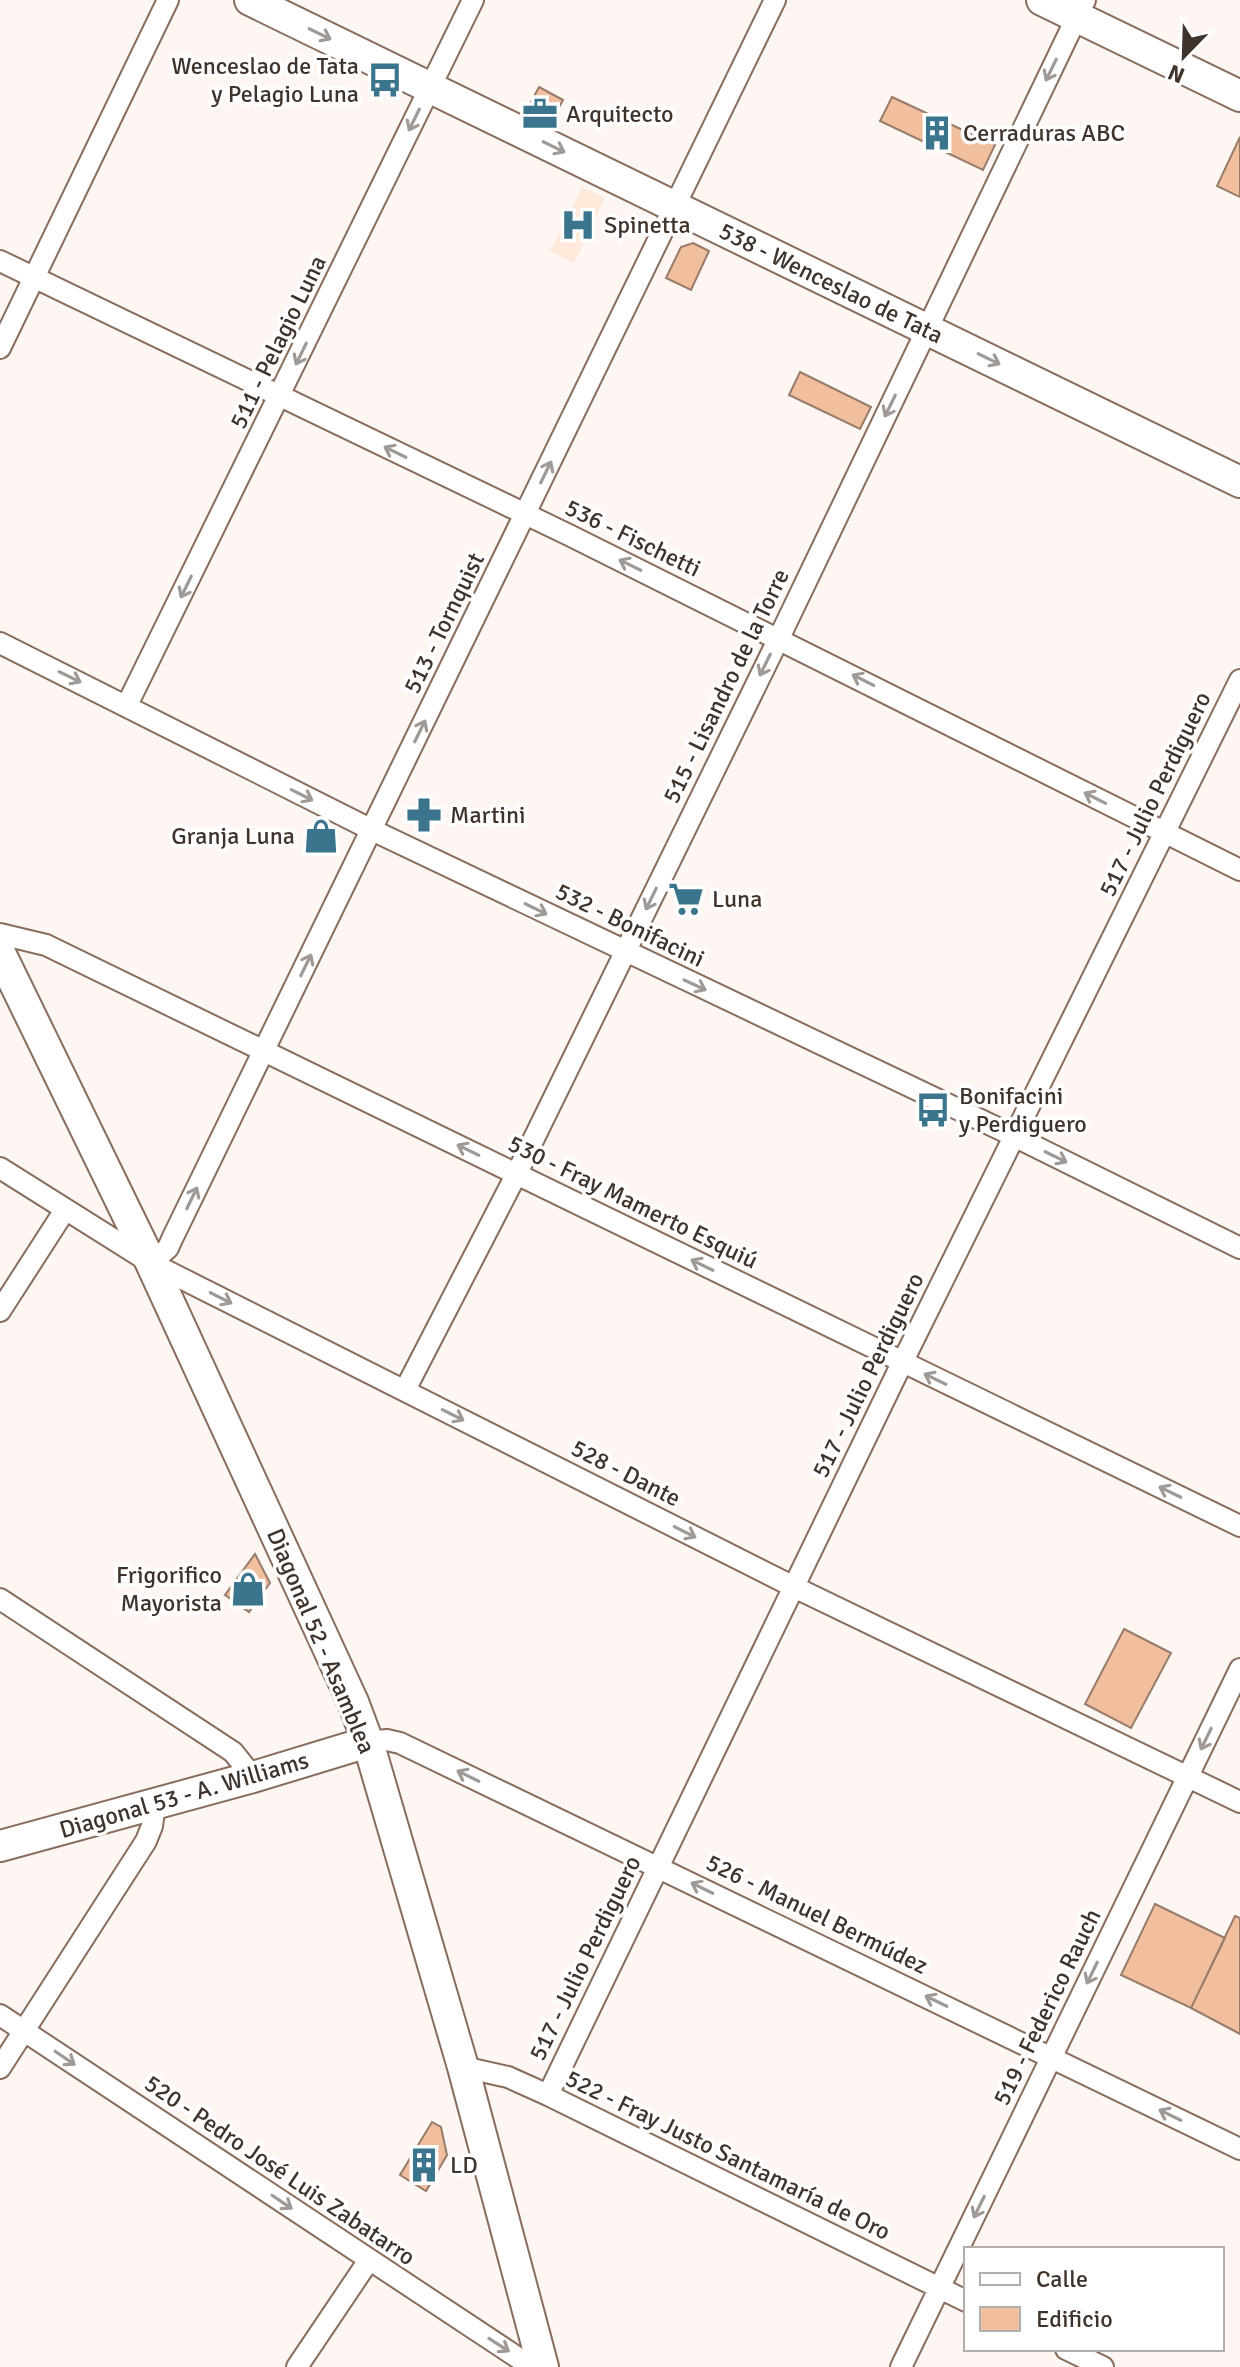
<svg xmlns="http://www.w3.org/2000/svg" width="1240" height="2367" font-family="Signika,sans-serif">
  <rect width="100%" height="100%" fill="#fdf6f2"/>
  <path fill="#fee9db" d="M582,187L605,198L574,263L550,251Z"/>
  <path fill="#f1be9e" stroke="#977c6a" stroke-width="2" d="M539,87L563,100L548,128L524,115Z
    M892,97L995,145L983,170L880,121Z
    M1240,137V197L1217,186Z
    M693,243L709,251L691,290L666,278L681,247Z
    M800,372L871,407L860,429L789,395Z
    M255,1554L270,1583L249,1612L225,1595Z
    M1124,1629L1171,1653L1131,1728L1085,1704Z
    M1155,1904L1225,1938L1191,2008L1121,1975Z
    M1235,1916L1240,1918V2034L1191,2008Z
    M432,2122L441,2127L447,2155L426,2191L400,2175Z"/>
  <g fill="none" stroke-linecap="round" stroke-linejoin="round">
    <g stroke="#886d5c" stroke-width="24">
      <path id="street" d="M0,261L569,535L1240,870
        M0,348L168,0
        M0,643L372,830L1014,1136L1240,1248
        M127,705L473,0
        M0,934L46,945L1240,1526
        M0,1168L151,1263L794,1587L1240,1802
        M151,1263L168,1248L172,1239L775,0
        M0,1311L65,1210
        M405,1390L517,1173L779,638L1085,0
        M0,1599L233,1752L253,1777
        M368,1742L387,1740L400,1743L1240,2149
        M0,2015L532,2367
        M463,2067L508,2077L548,2095L966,2301
        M0,2068L146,1841L152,1826L155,1804
        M548,2095L902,1363L1240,680
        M1066,2349L1103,2367
        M297,2367L369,2260
        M901,2367L1240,1669"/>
    </g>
    <g stroke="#886d5c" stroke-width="34">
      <path id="secondary" d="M250,0L1240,482
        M1042,0L1240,96
        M0,953L151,1263L353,1702L368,1742L463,2067L543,2367
        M0,1846L253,1777L368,1742"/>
    </g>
    <use href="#street" stroke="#fff" stroke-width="20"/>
    <use href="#secondary" stroke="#fff" stroke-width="30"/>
  </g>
  <defs><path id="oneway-shaft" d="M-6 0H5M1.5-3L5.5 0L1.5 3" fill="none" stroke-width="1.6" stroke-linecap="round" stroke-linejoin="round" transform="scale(2)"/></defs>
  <g stroke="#9f9a96">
    <use href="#oneway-shaft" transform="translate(320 34) rotate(26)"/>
    <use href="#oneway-shaft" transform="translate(1051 70) rotate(116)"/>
    <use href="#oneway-shaft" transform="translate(414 120) rotate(116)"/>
    <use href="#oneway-shaft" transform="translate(554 147) rotate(26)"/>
    <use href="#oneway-shaft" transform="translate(301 354) rotate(116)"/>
    <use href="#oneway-shaft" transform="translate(989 359) rotate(26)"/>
    <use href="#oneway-shaft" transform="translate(890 406) rotate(116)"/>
    <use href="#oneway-shaft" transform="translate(395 452) rotate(-154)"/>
    <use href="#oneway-shaft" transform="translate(546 472) rotate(-64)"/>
    <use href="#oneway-shaft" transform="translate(630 565) rotate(-154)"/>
    <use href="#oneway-shaft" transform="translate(186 587) rotate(116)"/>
    <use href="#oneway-shaft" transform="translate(765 665) rotate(116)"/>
    <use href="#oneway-shaft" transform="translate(70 677) rotate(26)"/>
    <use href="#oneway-shaft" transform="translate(863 680) rotate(-153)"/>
    <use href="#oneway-shaft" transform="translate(420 731) rotate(-64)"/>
    <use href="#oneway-shaft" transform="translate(302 795) rotate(27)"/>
    <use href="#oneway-shaft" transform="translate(1095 798) rotate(-153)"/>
    <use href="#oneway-shaft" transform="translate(651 899) rotate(116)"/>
    <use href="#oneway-shaft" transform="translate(536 909) rotate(26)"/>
    <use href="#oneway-shaft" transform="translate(306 965) rotate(-64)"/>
    <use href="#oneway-shaft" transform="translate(695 985) rotate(25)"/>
    <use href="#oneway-shaft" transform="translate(468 1150) rotate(-154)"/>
    <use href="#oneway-shaft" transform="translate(1056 1157) rotate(26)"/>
    <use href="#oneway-shaft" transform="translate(192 1198) rotate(-64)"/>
    <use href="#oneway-shaft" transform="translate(702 1265) rotate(-154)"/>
    <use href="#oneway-shaft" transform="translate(221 1298) rotate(27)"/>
    <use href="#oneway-shaft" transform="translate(935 1379) rotate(-154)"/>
    <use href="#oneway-shaft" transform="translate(453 1415) rotate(27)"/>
    <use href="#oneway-shaft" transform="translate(1170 1492) rotate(-154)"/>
    <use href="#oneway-shaft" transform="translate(685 1532) rotate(27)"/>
    <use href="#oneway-shaft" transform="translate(1206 1739) rotate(116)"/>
    <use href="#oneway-shaft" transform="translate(468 1776) rotate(-154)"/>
    <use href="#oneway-shaft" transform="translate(702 1888) rotate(-154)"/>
    <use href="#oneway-shaft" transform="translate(1092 1973) rotate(116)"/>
    <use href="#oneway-shaft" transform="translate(936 2001) rotate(-154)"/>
    <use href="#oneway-shaft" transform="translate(65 2058) rotate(34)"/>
    <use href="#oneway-shaft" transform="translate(1170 2115) rotate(-154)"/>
    <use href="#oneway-shaft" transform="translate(282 2202) rotate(34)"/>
    <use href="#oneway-shaft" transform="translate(979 2207) rotate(116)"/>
    <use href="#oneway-shaft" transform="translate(499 2345) rotate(33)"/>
  </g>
  <defs>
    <g id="bus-bare" transform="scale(2.76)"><path d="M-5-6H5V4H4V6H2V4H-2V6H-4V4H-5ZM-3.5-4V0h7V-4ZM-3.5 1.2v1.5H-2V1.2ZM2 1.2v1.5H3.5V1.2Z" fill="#3a758d" stroke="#fff" stroke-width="2.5" paint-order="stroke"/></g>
    <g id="office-bare" transform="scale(2.76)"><path d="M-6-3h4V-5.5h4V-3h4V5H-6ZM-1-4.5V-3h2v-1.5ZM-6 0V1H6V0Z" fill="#3a758d" stroke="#fff" stroke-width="2.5" paint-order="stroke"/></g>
    <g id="building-bare" transform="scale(2.76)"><path d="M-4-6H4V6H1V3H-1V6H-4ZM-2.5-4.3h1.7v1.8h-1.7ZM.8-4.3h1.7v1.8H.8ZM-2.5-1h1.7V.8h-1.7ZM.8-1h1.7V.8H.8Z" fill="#3a758d" stroke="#fff" stroke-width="2.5" paint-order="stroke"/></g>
    <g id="hospital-bare" transform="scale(2.76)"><path d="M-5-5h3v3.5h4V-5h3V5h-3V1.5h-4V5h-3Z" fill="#3a758d" stroke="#fff" stroke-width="2.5" paint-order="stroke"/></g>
    <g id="pharmacy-bare" transform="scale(2.76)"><path d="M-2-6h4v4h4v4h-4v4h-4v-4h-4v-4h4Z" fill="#3a758d" stroke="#fff" stroke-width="2.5" paint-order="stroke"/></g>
    <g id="shop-bare" transform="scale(2.76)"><path d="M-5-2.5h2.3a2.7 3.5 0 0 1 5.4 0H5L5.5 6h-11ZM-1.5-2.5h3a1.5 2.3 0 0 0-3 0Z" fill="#3a758d" stroke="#fff" stroke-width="2.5" paint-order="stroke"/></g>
    <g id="supermarket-bare" transform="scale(2.76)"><path d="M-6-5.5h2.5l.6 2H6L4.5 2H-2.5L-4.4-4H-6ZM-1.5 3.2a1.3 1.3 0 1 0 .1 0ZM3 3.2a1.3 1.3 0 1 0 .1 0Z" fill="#3a758d" stroke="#fff" stroke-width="2.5" paint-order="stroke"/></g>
  </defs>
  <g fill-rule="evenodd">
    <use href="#bus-bare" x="385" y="80"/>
    <use href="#office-bare" x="540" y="114"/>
    <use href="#building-bare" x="937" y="133"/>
    <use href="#hospital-bare" x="578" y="225"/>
    <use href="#pharmacy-bare" x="424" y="815"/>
    <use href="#shop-bare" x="321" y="836"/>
    <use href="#supermarket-bare" x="686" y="899"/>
    <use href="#bus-bare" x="933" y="1110"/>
    <use href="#shop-bare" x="248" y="1589"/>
    <use href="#building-bare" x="424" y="2165"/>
  </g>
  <g text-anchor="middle" stroke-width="7" stroke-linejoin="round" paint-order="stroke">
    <g font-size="24" fill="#3f342c" stroke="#fff" text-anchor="start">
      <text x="359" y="74" text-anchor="end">Wenceslao de Tata<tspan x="359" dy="28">y Pelagio Luna</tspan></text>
      <text x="566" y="122">Arquitecto</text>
      <text x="963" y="141">Cerraduras ABC</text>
      <text x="604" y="233">Spinetta</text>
      <text x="450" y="823">Martini</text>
      <text x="295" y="844" text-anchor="end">Granja Luna</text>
      <text x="712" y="907">Luna</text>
      <text x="959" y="1104">Bonifacini<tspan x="959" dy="28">y Perdiguero</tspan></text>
      <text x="222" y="1583" text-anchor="end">Frigorifico<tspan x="222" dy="28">Mayorista</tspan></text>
      <text x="450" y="2173">LD</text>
    </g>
    <g font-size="24" fill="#3f342c" stroke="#fff">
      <text transform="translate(831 283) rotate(26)" y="8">538 - Wenceslao de Tata</text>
      <text transform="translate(278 342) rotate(-64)" y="8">511 - Pelagio Luna</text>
      <text transform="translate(633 538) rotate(26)" y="8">536 - Fischetti</text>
      <text transform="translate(444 623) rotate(-64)" y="8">513 - Tornquist</text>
      <text transform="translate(726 686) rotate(-64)" y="8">515 - Lisandro de la Torre</text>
      <text transform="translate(1155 794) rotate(-64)" y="8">517 - Julio Perdiguero</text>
      <text transform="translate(630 925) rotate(26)" y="8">532 - Bonifacini</text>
      <text transform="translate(633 1202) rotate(26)" y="8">530 - Fray Mamerto Esquiú</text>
      <text transform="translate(868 1375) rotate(-64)" y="8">517 - Julio Perdiguero</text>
      <text transform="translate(626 1473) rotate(27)" y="8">528 - Dante</text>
      <text transform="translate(321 1641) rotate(67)" y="8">Diagonal 52 - Asamblea</text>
      <text transform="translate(184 1795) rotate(-16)" y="8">Diagonal 53 - A. Williams</text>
      <text transform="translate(817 1914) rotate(26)" y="8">526 - Manuel Bermúdez</text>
      <text transform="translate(585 1958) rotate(-64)" y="8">517 - Julio Perdiguero</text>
      <text transform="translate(1047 2007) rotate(-64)" y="8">519 - Federico Rauch</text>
      <text transform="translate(728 2155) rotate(26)" y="8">522 - Fray Justo Santamaría de Oro</text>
      <text transform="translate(280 2170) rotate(34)" y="8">520 - Pedro José Luis Zabatarro</text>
    </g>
  </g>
  <rect x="964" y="2247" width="260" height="104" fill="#ffffff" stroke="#b2aeab" stroke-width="2"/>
  <rect x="980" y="2273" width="40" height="12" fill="#ffffff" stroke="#b2aeab" stroke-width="2"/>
  <text x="1036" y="2287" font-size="24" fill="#3f342c">Calle</text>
  <rect x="980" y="2307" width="40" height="24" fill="#f1be9e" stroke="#b2aeab" stroke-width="2"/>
  <text x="1036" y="2327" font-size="24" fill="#3f342c">Edificio</text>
  <g transform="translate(1184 56) rotate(203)" stroke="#ffffff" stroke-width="6" paint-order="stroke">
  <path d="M0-6L14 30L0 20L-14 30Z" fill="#3f342c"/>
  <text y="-12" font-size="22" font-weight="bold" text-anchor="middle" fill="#3f342c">N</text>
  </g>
</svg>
